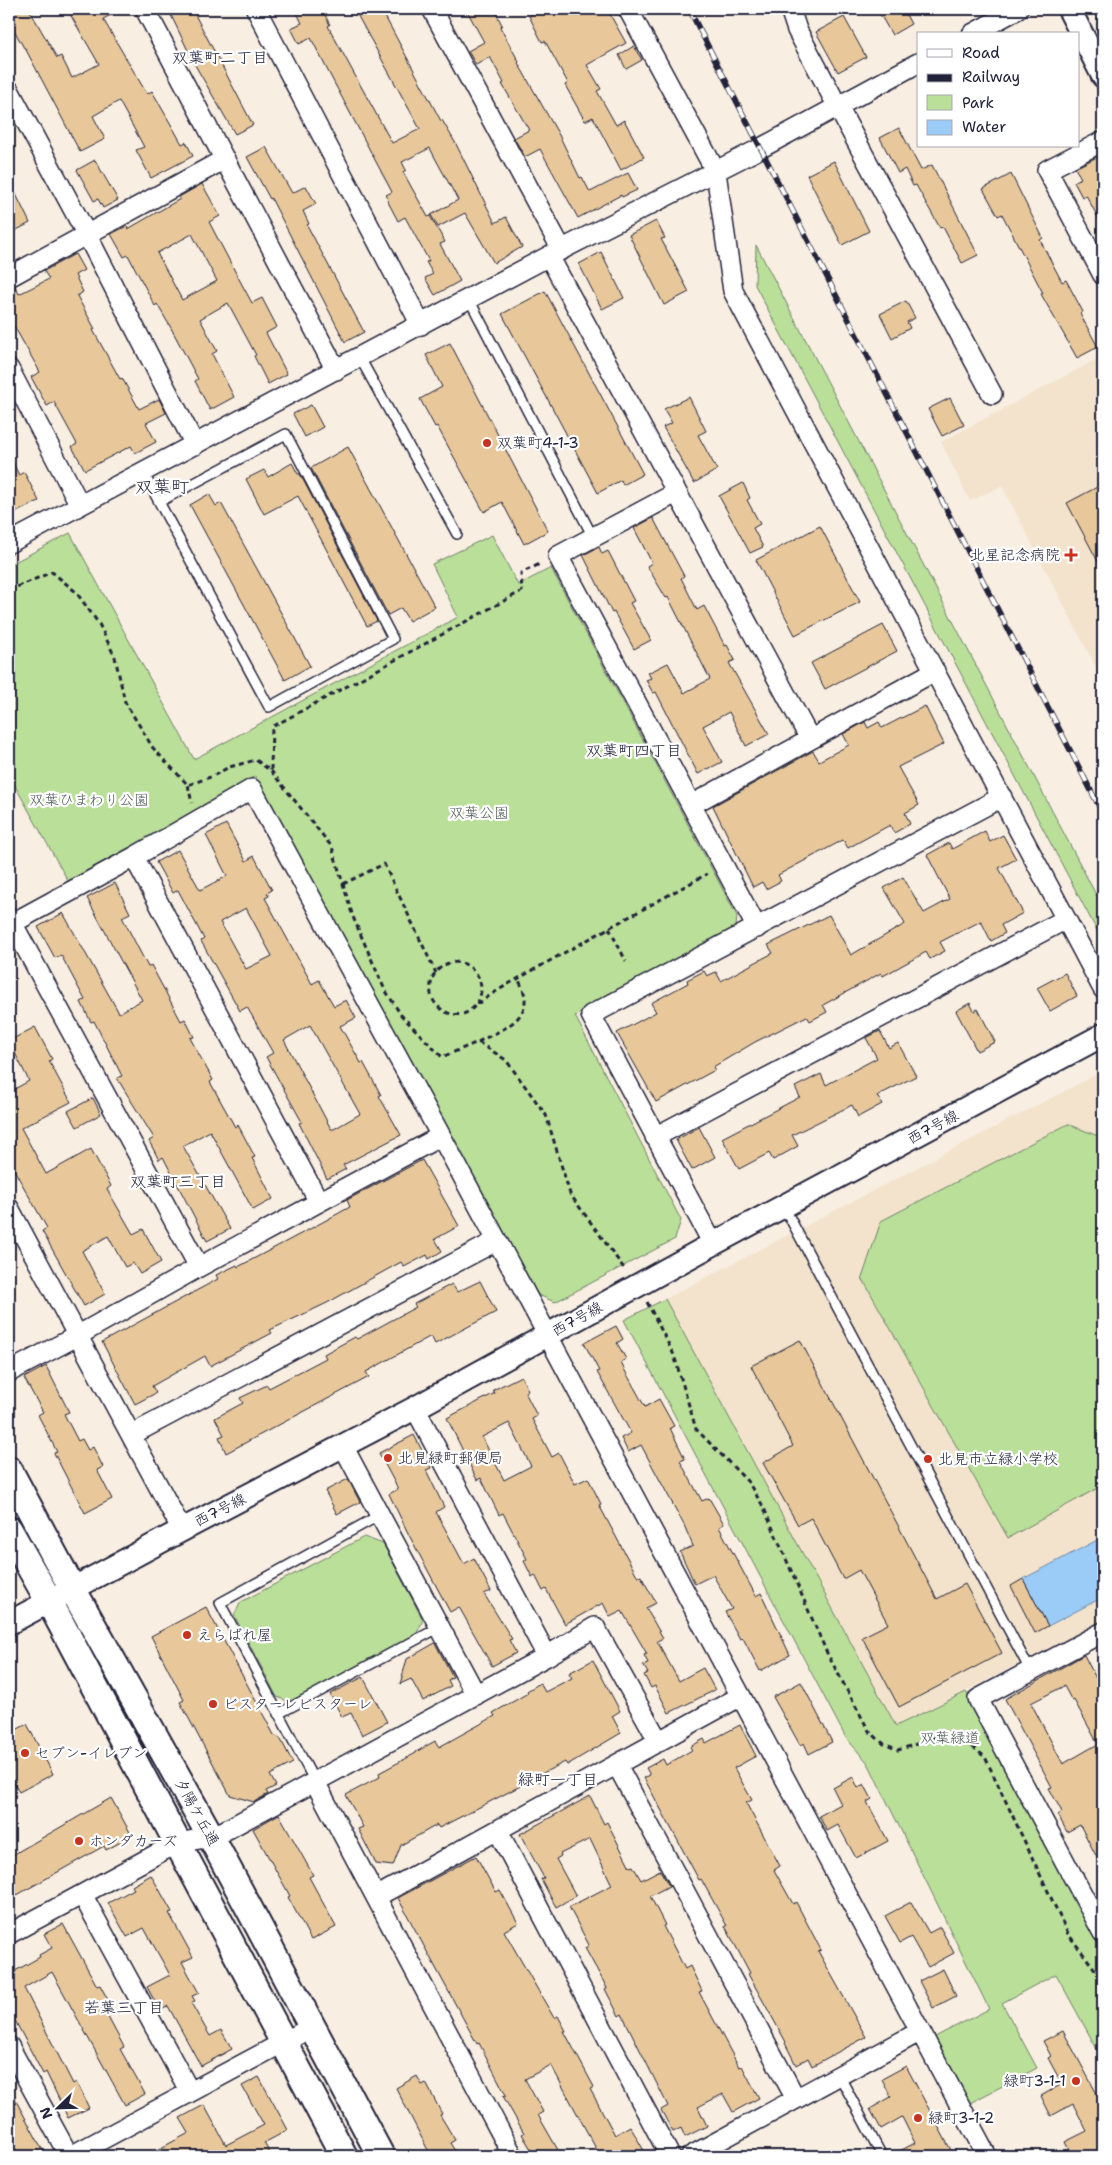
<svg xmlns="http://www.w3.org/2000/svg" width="1112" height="2165" font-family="'Shantell Sans','Klee One',sans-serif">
  <rect width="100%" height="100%" fill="#f8eee1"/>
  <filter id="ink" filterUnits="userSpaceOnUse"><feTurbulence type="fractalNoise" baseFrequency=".02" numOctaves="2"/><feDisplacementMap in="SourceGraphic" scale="10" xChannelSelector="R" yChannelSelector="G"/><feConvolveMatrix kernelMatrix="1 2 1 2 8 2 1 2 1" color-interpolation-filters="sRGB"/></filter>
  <g filter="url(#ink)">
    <path fill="#f3e3cc" d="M1103,356V668L1098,671L1002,486L970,501L941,442Z
      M1103,1071V1620L897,1727L665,1299Z"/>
    <path fill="#badf99" stroke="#6e806a" d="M756,245L1103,908V942L755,285Z
      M70,533L194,759L458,617L432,564L492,535L518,585L551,568L737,916L736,927L575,1016L681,1220L675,1239L555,1302L538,1295L255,776L171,825L68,881L9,775V565Z
      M1068,1124L1103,1138V1485L1008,1538L862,1278L881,1221Z
      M665,1299L896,1726L966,1692L1103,1950V2060L1056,1974L1002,2003L1037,2068L970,2103L935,2037L989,2009L868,1763L846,1738L624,1320Z
      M364,1537L383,1544L423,1620L416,1635L292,1703L277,1697L234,1615L241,1602Z"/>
    <path fill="#9bccf7" stroke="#6b88ac" d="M1103,1537V1597L1048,1626L1023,1579Z"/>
    <path fill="#e8c89a" stroke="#22223b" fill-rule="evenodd" d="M22,9H29L57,58L61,56L72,78L99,64L67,9H123L103,19L147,94L152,91L182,144L186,142L193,156L151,178L136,150L144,147L119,101L93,116L105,139L80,152L25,48H24L9,21V16Z
      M168,9H192L253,125L235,134L195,65Z
      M295,9H322L330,25L328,26L392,143L420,129L354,9H381L441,121L442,120L456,144L495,223L506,217L522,247L494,263L465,213L438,227L431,215L458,200L434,156L430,148L402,162L406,170L403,172L428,217L430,216L445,242L440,244L460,281L435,295L425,278L433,274L426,262L429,261L405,217L398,221L387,200L388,199L386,195L392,192L329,73L311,38L299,44L291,28L302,23Z
      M466,9H494L502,25L500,27L519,62L518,63L559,135L580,178L582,177L590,192L628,173L637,190L622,197L621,195L578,218L540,149L525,157L514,138L529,130L502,84L504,83L490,57L476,65L468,51L484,42Z
      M542,9H607L626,43L587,65L601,89L597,91L616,125L624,120L644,157L621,170L593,117L585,121L565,85L568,83L545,41L542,42L529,16Z
      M877,9H903L911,24L892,35Z
      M844,17L866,57L838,72L816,32Z
      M634,46L642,60L626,69L619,55Z
      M899,128L921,170L932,165L978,255L962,263L943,227L940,228L916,185L913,186L905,169L898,173L880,138Z
      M266,147L292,193L306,186L316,204L303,211L309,224L307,225L364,332L345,342L271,198L270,199L247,157Z
      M1103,154V227L1086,195L1082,197L1074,182L1081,178L1075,168Z
      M95,160L118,200L103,208L98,199L94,201L77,170Z
      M834,161L869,231L842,245L807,175Z
      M1011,174L1043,238L1040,240L1062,282L1066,280L1083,312L1080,314L1098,347L1077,358L1041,294L1043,293L1002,214L998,216L983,189Z
      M9,180L30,223L9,234Z
      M202,184L220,216L209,222L239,279L252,303L262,298L277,327L266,333L287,374L268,384L254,356L256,355L228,303L200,319L217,351L212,354L234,397L210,410L195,381L198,379L171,328L157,304L155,306L128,255L124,257L111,234L127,226L128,229L180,199L179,197ZM192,234L217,281L182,300L157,253Z
      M656,221L665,238L661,239L689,292L664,305L629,235Z
      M601,252L624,298L602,309L579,264Z
      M75,254L84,270L75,275L83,292L77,296L95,329L93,330L120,379L122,378L139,409L159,399L166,413L146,423L156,442L135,453L131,446L85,470L72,447L77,444L54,402L47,406L31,377L40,372L14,326L9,329V288L15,286L19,294L49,279L44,271Z
      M545,291L643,474L623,485L621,480L598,493L502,314Z
      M906,301L915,318L907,322L910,328L892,338L880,314Z
      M450,343L548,531L524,544L502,502L484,512L437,426L435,427L420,399L442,387L426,355Z
      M689,397L706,431L698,435L717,470L694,483L663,427L672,423L664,409Z
      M950,398L964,425L942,436L928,409Z
      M311,405L323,427L305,437L293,414Z
      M348,447L435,607L409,621L401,608L388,615L311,468Z
      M9,455L19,475L24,472L39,501L15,513L9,500Z
      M292,463L298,474H300L377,621L367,626L298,496L264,514L246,479L264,470L268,477Z
      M743,483L750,498L747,500L760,524L753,528L763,547L750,553L719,496Z
      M1103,484V571L1067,503Z
      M209,494L216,506L221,503L310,666L285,680L190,505Z
      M653,518L684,576L681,578L697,610L704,606L725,646L727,645L735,660L729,663L769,734L746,746L729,712L703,726L722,762L698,774L656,692L653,693L646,680L651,678L648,673L668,663L684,693L710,679L668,597L666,598L647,566L652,563L634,528Z
      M820,526L860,602L795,635L756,560Z
      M599,547L602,554L608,551L634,601L630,603L651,640L634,649L614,612L612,613L583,555Z
      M883,625L897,651L825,689L811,663Z
      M925,706L944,744L898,767L919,805L905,813L910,824L894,833L890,825L848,848L843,840L778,875L781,881L766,889L762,882L753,887L713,806L813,751L819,761L849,745L843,734L865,722L868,728L879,722L882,728Z
      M226,824L246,861L254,856L272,890L267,893L269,896L265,898L312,984L319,980L334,1006L346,1000L356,1018L340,1026L361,1063L363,1062L381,1095L379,1096L401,1135L343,1165L346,1169L327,1179L299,1123L302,1122L266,1057L273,1053L247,1007L240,1011L201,941L204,939L178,890L173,893L156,862L178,850L200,890L227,876L206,835ZM246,908L272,956L246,969L220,922ZM310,1025L360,1114L334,1129H331L284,1040Z
      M985,831L990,842L1003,835L1016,859L999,868L1023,913L1001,925L1005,933L991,941L981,921L940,942L945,951L930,959L926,952L883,976L881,973L823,1005L827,1012L810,1021L807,1016L755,1042L713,1067L715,1070L656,1102L617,1033L656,1012L651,1003L688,983L687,980L704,971L707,976L716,972L721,981L773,953L768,945L829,915L851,955L905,924L884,888L903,877L924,913L950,899L927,855L949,843L952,849Z
      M115,883L130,913L122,917L148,967L151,965L181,1021L185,1019L194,1037L190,1038L213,1080L210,1082L235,1127L238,1125L255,1157L252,1158L273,1199L253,1210L210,1131L183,1146L230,1229L207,1241L163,1157L159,1160L149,1141L154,1138L117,1078L122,1076L94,1021L91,1022L81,1002L85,1000L61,955L55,958L38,927L63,913L119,1013L142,1000L87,898Z
      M1065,973L1077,996L1050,1011L1037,988Z
      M970,1003L974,1011L978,1009L995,1042L977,1051L956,1011Z
      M35,1027L52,1059L49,1061L71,1102L21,1128L46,1174L91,1149L111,1186L107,1189L133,1234L143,1229L161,1262L140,1274L133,1263L125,1267L108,1236L82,1251L105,1294L84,1306L42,1231L47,1228L9,1161V1092L29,1081L9,1041Z
      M880,1031L889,1048L898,1043L916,1076L877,1096L882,1104L858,1117L852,1105L792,1135L798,1146L773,1160L769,1153L739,1169L722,1138L800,1097L795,1087L821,1074L826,1085L877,1058L866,1038Z
      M93,1098L101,1114L77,1127L68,1111Z
      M699,1127L715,1157L692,1170L676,1140Z
      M422,1160L459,1226L435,1239L442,1251L429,1259L427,1255L404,1267L401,1262L327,1303L270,1330L272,1333L210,1366L205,1356L152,1386L156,1393L135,1404L102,1342L218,1279L216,1275L237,1265L238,1267L310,1229L350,1207L347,1200Z
      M480,1281L496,1312L435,1344L431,1336L366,1372L369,1377L226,1453L219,1437L224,1435L215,1418L243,1403L240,1398L267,1385L269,1388L326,1358L324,1354L355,1337L357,1339L416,1307L414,1304L452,1284L457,1292Z
      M616,1326L623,1339L617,1343L626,1359L621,1362L624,1369L645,1407L659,1399L674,1426L670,1428L685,1459L680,1461L702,1501L709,1498L724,1524L719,1527L756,1596L761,1593L790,1655L760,1671L743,1638L740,1639L725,1612L732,1609L713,1575L695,1584L680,1552L693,1546L684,1525L641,1445L628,1452L621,1438L631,1433L597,1372L599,1371L584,1343Z
      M800,1340L937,1599L965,1584L1002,1653L899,1707L862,1637L888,1624L859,1570L843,1579L811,1518L798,1525L763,1463L793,1446L751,1366Z
      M46,1366L69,1412L64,1414L78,1441L82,1439L88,1450L93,1447L103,1467L97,1470L112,1499L85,1513L54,1453L57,1452L38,1415L43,1412L24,1378Z
      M521,1376L528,1390L525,1392L537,1416L532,1419L552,1457L559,1453L575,1484L588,1478L601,1504L599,1505L629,1561L638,1577L641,1576L656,1603L646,1608L663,1638L657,1641L679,1681L703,1668L715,1690L669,1713L655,1686L651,1688L644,1675L648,1673L643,1665L648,1663L644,1655L647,1654L622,1611L610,1617L603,1603L565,1624L546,1589L543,1591L535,1575L532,1577L524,1561L527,1559L503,1513L499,1515L481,1478L477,1480L447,1418L495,1393L493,1390ZM509,1423L531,1466L504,1480L482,1437Z
      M414,1435L431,1468L426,1470L444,1507L436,1512L464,1564L474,1558L491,1591L484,1594L512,1639L509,1640L516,1653L492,1666L459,1607L450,1612L409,1535L389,1494L398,1489L379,1453Z
      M348,1479L360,1502L337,1514L325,1491Z
      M1023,1579L1048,1626L1035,1633L1011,1586Z
      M206,1607L274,1735L280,1738L293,1763L270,1775L276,1786L266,1791L268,1794L254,1802L230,1795L180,1702L184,1700L151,1636Z
      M435,1643L453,1677L448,1680L451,1686L423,1701L411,1679L400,1684L407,1659Z
      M1084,1655L1100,1686L1097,1688L1103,1699V1869L1080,1825L1067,1832L1058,1815L1062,1812L1049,1788L1052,1787L1005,1699ZM1064,1686L1072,1701L1074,1700L1098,1744L1063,1764L1031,1703Z
      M593,1660L620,1711L612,1716L621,1733L567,1765L565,1762L543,1773L541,1782L532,1780L439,1828L437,1825L401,1845L393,1866L376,1864L358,1829L363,1827L346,1795L380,1777L379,1773L416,1753V1752L435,1741L439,1747L495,1716L493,1713L528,1693L527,1691L540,1683L545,1692L572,1678L569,1673Z
      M363,1677L387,1722L362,1735L351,1713L342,1717L330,1694Z
      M801,1682L832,1742L809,1754L804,1743L800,1745L773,1697Z
      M27,1724L53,1774L19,1792L9,1773V1734Z
      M740,1725L756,1756L734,1768L752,1800L746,1803L780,1866L774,1870L793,1904L796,1902L821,1950L818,1951L866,2037L812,2066L808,2058L796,2065L785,2043L786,2042L748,1974L750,1973L725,1926H727L701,1879L699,1880L644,1778L650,1775L646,1768L663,1759L666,1765L692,1750L690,1747L704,1739L706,1743Z
      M853,1777L858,1788L864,1784L872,1799L867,1802L888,1841L856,1858L838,1825L827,1831L819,1816L841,1804L833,1788Z
      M590,1796L604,1824L607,1822L630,1867L633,1866L641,1880L660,1870L669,1886L650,1896L665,1925L663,1926L685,1969L690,1966L702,1991L699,1992L739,2067L742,2066L759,2098L733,2112L723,2094L698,2107L707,2126L685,2137L681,2128L673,2132L661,2110L668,2106L622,2014L619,2016L605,1989L607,1988L585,1948L589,1945L569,1907L612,1885L590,1839L560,1854L561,1856L556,1859L576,1896L556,1907L541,1879L544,1878L520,1834Z
      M111,1798L132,1836L106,1850L104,1846L17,1895L9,1880V1857Z
      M279,1814L313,1875L309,1877L336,1927L311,1940L288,1897L290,1896L253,1829Z
      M476,1856L496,1892L500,1890L518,1923L504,1931L554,2018L558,2016L566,2031H564L594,2087L590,2089L615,2135L630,2126L647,2156H600L551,2065L525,2079L543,2112L538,2115L558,2150L547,2156H535L522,2134L524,2133L503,2096L506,2095L479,2043L477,2044L398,1898Z
      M151,1875L172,1912L169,1913L193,1957L182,1962L199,1993L192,1996L195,2001L191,2003L210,2036L221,2030L232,2049L201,2066L168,2006L160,2011L147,1987L170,1975L144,1928L127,1937L108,1903L134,1889L132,1886Z
      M911,1902L929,1933L940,1927L954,1953L928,1967L911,1937L900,1943L885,1916Z
      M63,1924L97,1986L100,1985L108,2000L101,2004L124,2047L120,2049L145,2094L125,2105L52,1972L24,1988L73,2084L76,2082L89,2108L68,2118L46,2072L43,2074L9,2009V1959L15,1971L40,1957L39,1955L52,1948L44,1934Z
      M943,1969L956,1996L933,2008L919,1981Z
      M1063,2031L1103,2105V2156H1072L1065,2142L1087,2131L1073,2104L1051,2116L1041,2096L1062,2084L1048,2058L1051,2056L1043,2041Z
      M906,2066L954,2156H890L915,2143L902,2117L881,2129L870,2109L891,2097L882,2079Z
      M417,2076L422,2085L426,2083L442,2114L440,2115L455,2140L450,2143L455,2151L446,2156H431L396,2088Z
      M259,2077L288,2130L264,2143L272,2156H146L189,2133L180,2118L204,2105L226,2145L264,2125L242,2086Z
      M9,2088L46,2156H19L9,2137Z"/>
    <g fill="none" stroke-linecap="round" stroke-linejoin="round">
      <g stroke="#22223b" stroke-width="12">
        <path id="service" d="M469,299L593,537
          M360,358L457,534
          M143,472L269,707L393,639L286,434L159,502
          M784,1207L1030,1670
          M278,1714L440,1627
          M315,1782L220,1603L380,1515
          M839,2075L882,2156"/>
      </g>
      <g stroke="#22223b" stroke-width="22">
        <path id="minor" d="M145,9L336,370
          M256,9L421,325
          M432,9L562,250
          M628,9L716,172L733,291L1103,989
          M790,9L797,30L838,107L992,394
          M972,34L1018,9
          M9,90L87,235L195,445
          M1103,141L1047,170L1103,275
          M549,256L810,739
          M9,277L225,159
          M9,369L80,505
          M676,493L558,556L757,928
          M9,543L549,256L761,148L918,63
          M691,805L935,671
          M134,857L319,1202
          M9,917L199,1267
          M9,925L134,857L252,789L441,1136L987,2156
          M655,1137L1066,919
          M9,1208L182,1530
          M713,1244L591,1015L1002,797
          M9,1372L77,1336L199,1267L441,1136
          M415,1408L547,1656
          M131,1435L496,1241
          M343,1446L476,1695
          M1103,1632L978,1699L1103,1933
          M617,1765L796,2099
          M315,1782L513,2156
          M498,1831L670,2156
          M83,1896L190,2092
          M376,1897L741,1696
          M9,1934L177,1843L211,1837L224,1831L547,1656L595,1627L659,1742
          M9,2046L69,2156
          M71,2156L312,2027
          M691,2156L919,2032"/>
      </g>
      <g stroke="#22223b" stroke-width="26">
        <path id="tertiary" d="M1069,9L1103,76
          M9,1623L182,1530L415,1408L713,1244L1103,1035"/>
      </g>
      <g stroke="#22223b" stroke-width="30">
        <path id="secondary" d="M9,1470L72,1588L211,1837L381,2156
          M9,1530L49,1601L344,2156"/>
      </g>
      <path stroke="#22223b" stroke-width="3" stroke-dasharray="5 4" stroke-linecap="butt" d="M9,590L52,572L76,592L99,624L115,657L125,702L153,748L188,785L213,776L229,767L256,760L271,771L332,847L353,917L384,988L401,1015L442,1057L478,1042L506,1060L546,1115L570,1194L626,1271
        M271,770L272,727L522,591L521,573L542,563
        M188,785L192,803
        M343,884L384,864L436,973
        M609,928L626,961
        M477,1004C493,974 457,947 436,972C431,978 430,986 431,994C434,1008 449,1017 463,1014C470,1012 473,1007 479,1003C492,994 506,985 521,977C583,942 645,908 707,874
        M478,1042C494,1033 525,1023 525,1001C526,994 521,985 518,978
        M647,1302L674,1355L696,1429L748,1482L763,1506L827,1653L869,1731L884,1744L898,1750L941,1736L962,1738L985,1757L1068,1934L1103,1980"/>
      <use href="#service" stroke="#fff" stroke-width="9"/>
      <use href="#minor" stroke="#fff" stroke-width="19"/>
      <use href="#tertiary" stroke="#fff" stroke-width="22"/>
      <use href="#secondary" stroke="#fff" stroke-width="26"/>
      <g stroke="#22223b" stroke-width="5.5">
        <path id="rail" d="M689,9L1103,814"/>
      </g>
      <use href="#rail" stroke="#fff" stroke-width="4" stroke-dasharray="11" stroke-linecap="butt"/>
    </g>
  </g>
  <g fill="#c8321e" stroke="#fff" stroke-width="2">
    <circle cx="487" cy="443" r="5"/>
    <path d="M1068.5 547.5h5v5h5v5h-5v5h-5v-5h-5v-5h5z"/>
    <circle cx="388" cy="1458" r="5"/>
    <circle cx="928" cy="1459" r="5"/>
    <circle cx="187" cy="1635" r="5"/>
    <circle cx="213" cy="1704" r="5"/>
    <circle cx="25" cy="1753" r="5"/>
    <circle cx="79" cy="1841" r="5"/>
    <circle cx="1076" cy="2081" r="5"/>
    <circle cx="918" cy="2118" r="5"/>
  </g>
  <g text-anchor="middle" stroke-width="4.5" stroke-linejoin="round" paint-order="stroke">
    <g font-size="15" fill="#22223b" stroke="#fff" text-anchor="start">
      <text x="497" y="448">双葉町4-1-3</text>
      <text x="1060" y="560" text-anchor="end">北星記念病院</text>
      <text x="398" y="1463">北見緑町郵便局</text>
      <text x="938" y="1464">北見市立緑小学校</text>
      <text x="197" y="1640">えらばれ屋</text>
      <text x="223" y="1709">ビスターレビスターレ</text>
      <text x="35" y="1758">セブン-イレブン</text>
      <text x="89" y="1846">ホンダカーズ</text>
      <text x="1066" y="2086" text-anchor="end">緑町3-1-1</text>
      <text x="928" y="2123">緑町3-1-2</text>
    </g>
    <g font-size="15" fill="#505b57" stroke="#fff">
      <text x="89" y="805">双葉ひまわり公園</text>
      <text x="479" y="818">双葉公園</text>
      <text x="950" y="1743">双葉緑道</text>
    </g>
    <g font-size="15" fill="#22223b" stroke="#fff">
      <text transform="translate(933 1127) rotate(-28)" y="5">西7号線</text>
      <text transform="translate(577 1319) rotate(-29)" y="5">西7号線</text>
      <text transform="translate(220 1510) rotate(-27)" y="5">西7号線</text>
      <text transform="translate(197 1812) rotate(61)" y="5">夕陽ケ丘通</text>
    </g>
    <g font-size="16" fill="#22223b" stroke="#fff">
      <text x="220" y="63">双葉町二丁目</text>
      <text x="634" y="756">双葉町四丁目</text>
      <text x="178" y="1187">双葉町三丁目</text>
      <text x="558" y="1785">緑町一丁目</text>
      <text x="124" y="2013">若葉三丁目</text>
    </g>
    <g font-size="18" fill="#22223b" stroke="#fff">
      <text x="162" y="493">双葉町</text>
    </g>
  </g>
  <rect width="1112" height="2165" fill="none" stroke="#fff" stroke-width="30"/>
  <rect x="15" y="15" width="1082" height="2135" fill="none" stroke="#22223b" stroke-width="2" filter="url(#ink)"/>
  <rect x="917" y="32" width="162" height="115" fill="#ffffff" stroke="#a7a7b1"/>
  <rect x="927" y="49" width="25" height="8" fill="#ffffff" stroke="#a7a7b1"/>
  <text x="962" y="58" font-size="15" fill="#22223b">Road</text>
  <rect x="927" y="74" width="25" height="8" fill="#22223b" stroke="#a7a7b1"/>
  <text x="962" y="82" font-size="15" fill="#22223b">Railway</text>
  <rect x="927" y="95" width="25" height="15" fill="#badf99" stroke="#a7a7b1"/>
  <text x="962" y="108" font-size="15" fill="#22223b">Park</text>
  <rect x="927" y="120" width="25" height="15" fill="#9bccf7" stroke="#a7a7b1"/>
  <text x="962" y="132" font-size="15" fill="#22223b">Water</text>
  <g transform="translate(58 2108) rotate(247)" stroke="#ffffff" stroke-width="4" paint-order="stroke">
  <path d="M0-4L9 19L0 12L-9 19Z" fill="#22223b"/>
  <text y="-8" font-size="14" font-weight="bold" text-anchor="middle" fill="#22223b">N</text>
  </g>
</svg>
